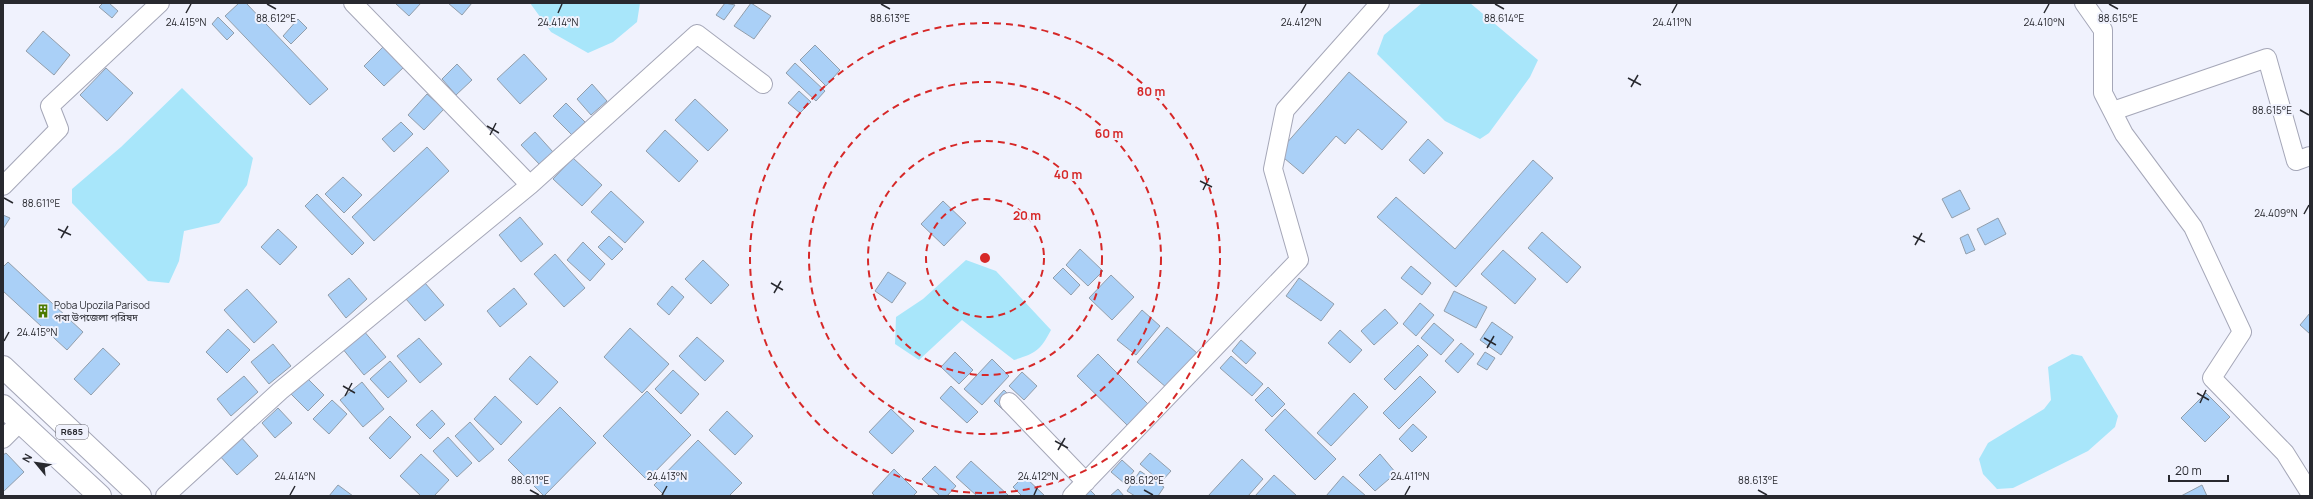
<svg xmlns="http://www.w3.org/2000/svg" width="2313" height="499" font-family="Manrope,'Noto Sans Bengali',sans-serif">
  <rect width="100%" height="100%" fill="#f0f2fd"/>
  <path fill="#a8e6fa" d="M530,3H640L637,22L613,42L588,53L551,32Z
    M1422,3H1470L1538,60L1530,77L1489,133L1480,139L1445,121L1377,54L1384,35Z
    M182,88L253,158L247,185L219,223L184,231L179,261L169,283L148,281L72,203V189L121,147Z
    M966,260L996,271L1051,330C1040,351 1036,353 1014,360L962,320L919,360L895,344L896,317L923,299Z
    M2072,354L2082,356L2118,416L2115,427L2088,451L2013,488L1997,489L1983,474L1979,459L1988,443L2044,409L2051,400L2048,367Z"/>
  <path fill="#aad0f7" stroke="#929eab" d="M103,3H109L118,11L112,18L99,7Z
    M239,3H246L328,89L310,105L225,16Z
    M395,3H421L409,16Z
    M448,3H472L462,15Z
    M725,3L735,5L724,20L716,15Z
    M751,3L771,16L754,39L734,26Z
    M218,17L234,33L227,40L212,24Z
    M298,19L307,28L291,44L283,36Z
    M43,31L70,55L54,75L26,51Z
    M815,45L840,70L826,86L800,60Z
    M383,47L404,67L384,86L364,66Z
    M524,54L547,79L520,104L497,79Z
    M795,63L825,91L816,101L786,73Z
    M457,64L472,80L456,95L442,79Z
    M106,68L133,93L107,121L80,95Z
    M1349,72L1407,122L1382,150L1358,129L1345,144L1336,136L1303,174L1278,153Z
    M592,84L607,101L591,115L577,99Z
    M799,91L811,102L800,113L788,103Z
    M427,94L444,109L424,130L408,115Z
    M695,99L728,130L708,151L675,120Z
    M566,103L585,122L572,135L553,116Z
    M401,122L413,134L394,152L382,139Z
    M665,130L698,161L679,182L646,151Z
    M535,132L553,152L540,165L521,145Z
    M1428,139L1443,153L1424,174L1409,160Z
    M427,147L449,171L374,241L352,217Z
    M573,158L602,185L582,206L553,179Z
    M1533,160L1553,178L1456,287L1377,217L1396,197L1455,249Z
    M343,177L362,195L344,213L325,194Z
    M1960,190L1970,209L1952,218L1942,199Z
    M611,191L644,222L625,243L591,212Z
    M317,194L364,243L352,255L305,206Z
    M943,201L966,223L944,246L921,224Z
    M3,215L10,218L3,229Z
    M520,217L543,244L521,262L499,235Z
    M1998,218L2006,234L1985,245L1977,229Z
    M278,229L297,247L280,265L261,247Z
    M1542,232L1581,267L1567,283L1528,248Z
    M1968,234L1975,250L1966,254L1960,238Z
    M609,236L623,249L612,260L598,247Z
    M583,242L605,264L590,281L567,260Z
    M1080,249L1103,271L1088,286L1066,265Z
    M1503,250L1536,279L1515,304L1481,274Z
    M555,254L585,288L564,307L534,274Z
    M703,260L729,285L711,304L685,279Z
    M8,262L83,332L67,350L3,291V267Z
    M1411,266L1431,283L1422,295L1401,278Z
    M1063,268L1080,285L1071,295L1053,278Z
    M888,272L906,283L892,303L875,291Z
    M1111,275L1134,297L1112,320L1089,298Z
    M349,278L367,299L346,318L328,295Z
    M1299,278L1334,304L1321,321L1286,296Z
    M425,283L444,305L425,321L406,299Z
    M672,286L684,297L669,315L657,304Z
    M514,288L527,304L500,327L487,311Z
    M247,289L277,322L254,343L224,310Z
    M1454,291L1487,307L1476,328L1444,311Z
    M1420,303L1434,315L1416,336L1403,324Z
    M1385,309L1398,323L1374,345L1361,331Z
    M1142,310L1160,326L1136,355L1117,340Z
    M2310,313V334L2300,325Z
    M1492,322L1513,337L1501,355L1480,340Z
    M1434,323L1454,340L1441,355L1421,338Z
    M1167,327L1197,353L1167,388L1137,362Z
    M630,328L669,364L642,393L604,357Z
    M228,329L250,350L227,373L206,352Z
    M363,330L386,357L364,375L342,348Z
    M1340,330L1362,350L1350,363L1328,343Z
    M697,337L724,361L705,381L679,356Z
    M419,338L442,364L420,383L397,356Z
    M1241,340L1256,353L1246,364L1232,351Z
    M1461,343L1474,354L1458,373L1445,361Z
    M273,344L291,366L269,384L251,362Z
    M1418,345L1428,355L1395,390L1384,379Z
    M103,348L120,364L91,395L74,379Z
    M955,352L973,370L959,384L941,367Z
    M1485,352L1495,358L1487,370L1477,364Z
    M1098,354L1148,404L1127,425L1077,376Z
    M530,356L558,382L537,405L509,379Z
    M1231,356L1263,384L1252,396L1220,368Z
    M992,359L1009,376L982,405L964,389Z
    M390,361L407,381L388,398L370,379Z
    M673,370L699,394L681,414L655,389Z
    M1022,372L1037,386L1024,400L1009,386Z
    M244,376L258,392L231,416L217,399Z
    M1420,376L1436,392L1399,429L1383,413Z
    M306,377L324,395L308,411L290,393Z
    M362,382L384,409L363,427L340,400Z
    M951,386L978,412L967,423L940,398Z
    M1268,387L1285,404L1272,417L1255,400Z
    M1004,390L1013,399L1003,410L994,401Z
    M647,391L691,435L647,480L603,436Z
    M1354,393L1368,407L1331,446L1317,433Z
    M2206,393L2230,417L2205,442L2181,418Z
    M495,396L522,422L501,445L474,419Z
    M332,400L347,414L329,434L313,419Z
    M560,407L596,443L544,496L508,460Z
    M278,408L292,423L275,438L262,423Z
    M891,409L914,431L892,454L869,432Z
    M1285,409L1336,459L1315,480L1265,430Z
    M432,410L445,424L430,439L416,425Z
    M727,411L753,436L735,455L709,430Z
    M390,416L411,437L390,459L369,438Z
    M470,422L494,449L479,462L455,436Z
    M1413,424L1427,437L1412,452L1399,439Z
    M240,436L258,456L237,475L219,455Z
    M448,437L472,463L457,477L433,451Z
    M698,440L742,483L729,496H665L654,485Z
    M6,453L24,472L3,492V455Z
    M1150,453L1171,471L1161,482L1140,464Z
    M421,454L449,480L434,496H421L400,476Z
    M1380,454L1396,473L1375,491L1359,475Z
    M1242,459L1263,479L1248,496H1208Z
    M1122,460L1134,471L1124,483L1111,472Z
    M971,461L1008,495L1007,496H977L956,477Z
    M935,466L956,486L947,496H940L922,479Z
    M894,469L917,492L913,496H875L872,493Z
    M1140,471L1164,487L1158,496H1135L1127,491Z
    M1274,475L1297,496H1255Z
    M1024,476L1045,496H1022L1013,487Z
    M1343,476L1366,496H1326Z
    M338,485L353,496H329Z
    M2202,485L2207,496H2181Z
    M1088,488L1096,496H1081Z
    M1118,489L1124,496H1110Z"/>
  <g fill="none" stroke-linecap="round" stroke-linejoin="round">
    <g stroke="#a5a7b8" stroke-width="20">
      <path id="street" d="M353,3L530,185
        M2084,3L2103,30V93L2124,134L2193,227L2242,332L2212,378L2285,453L2310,493
        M2113,111L2267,58L2296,161L2310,156
        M3,186L59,129L50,106L160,3
        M1009,402L1086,482
        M3,439L20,422
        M165,496L280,391L530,185L697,34L763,84
        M1072,496L1299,260L1273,169L1285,110L1380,3"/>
    </g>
    <g stroke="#a5a7b8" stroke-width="24">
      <path id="primary" d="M3,367L140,496
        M3,406L100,496"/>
    </g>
    <use href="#street" stroke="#fff" stroke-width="18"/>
    <use href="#primary" stroke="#fff" stroke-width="22"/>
  </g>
  <path fill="none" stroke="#28292f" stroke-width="1.5" d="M267,4L276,9M881,4L890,9M1495,4L1504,9M2109,4L2118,9M186,13L191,4M558,13L562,4M1301,13L1306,4M1672,13L1677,4M2044,13L2049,4M1628,78L1641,85M1631,87L1638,75M2300,110L2309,115M487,126L499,133M490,135L496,123M1200,181L1212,187M1203,190L1209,178M4,198L13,203M2304,214L2309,205M58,229L71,235M1913,236L1925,242M61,238L68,226M1915,245L1922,233M771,283L783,290M774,293L781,281M1484,338L1496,345M4,341L9,332M1487,348L1494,336M343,386L355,393M2197,393L2209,400M345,396L352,383M2200,403L2206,390M1055,441L1068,448M1058,450L1065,438M530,490L539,495M1144,490L1153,495M1758,490L1767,495M290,495L295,486M662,495L667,486M1034,495L1038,486M1405,495L1410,486"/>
  <g fill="none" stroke="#d62828" stroke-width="2" stroke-dasharray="7 5">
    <circle cx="985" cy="258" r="59"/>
    <circle cx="985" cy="258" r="117"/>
    <circle cx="985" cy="258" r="176"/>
    <circle cx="985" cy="258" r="235"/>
  </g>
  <defs>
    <g id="building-bare" transform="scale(1.08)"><path d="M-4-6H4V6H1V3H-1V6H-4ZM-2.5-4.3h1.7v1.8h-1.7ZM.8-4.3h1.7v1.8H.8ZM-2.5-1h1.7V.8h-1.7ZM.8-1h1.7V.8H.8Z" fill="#4c7a00" stroke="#f0f2fd" stroke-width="2.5" paint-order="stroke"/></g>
  </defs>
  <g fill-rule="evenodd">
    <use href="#building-bare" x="43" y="311"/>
  </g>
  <g text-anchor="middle" stroke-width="4" stroke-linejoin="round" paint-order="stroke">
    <rect fill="#f0f2fd" stroke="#64656d" stroke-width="1" x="56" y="425" width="32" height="14" rx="3"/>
    <g font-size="9" font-weight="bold" fill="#28292f">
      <text x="72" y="435">R685</text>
    </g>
    <g font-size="10" fill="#28292f" stroke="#f0f2fd" text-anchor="start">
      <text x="54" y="309">Poba Upozila Parisod<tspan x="54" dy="12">পবা উপজেলা পরিষদ</tspan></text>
    </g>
  </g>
  <g font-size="10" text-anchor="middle" fill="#28292f" stroke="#f0f2fd" stroke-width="4" stroke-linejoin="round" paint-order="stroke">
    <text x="276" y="22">88.612°E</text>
    <text x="890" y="22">88.613°E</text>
    <text x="1504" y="22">88.614°E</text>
    <text x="2118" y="22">88.615°E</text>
    <text x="186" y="26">24.415°N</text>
    <text x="558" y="26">24.414°N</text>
    <text x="1301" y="26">24.412°N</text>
    <text x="1672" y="26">24.411°N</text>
    <text x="2044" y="26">24.410°N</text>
    <text x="2272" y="114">88.615°E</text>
    <text x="41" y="207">88.611°E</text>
    <text x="2276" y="217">24.409°N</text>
    <text x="37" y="336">24.415°N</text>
    <text x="295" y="480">24.414°N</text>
    <text x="667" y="480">24.413°N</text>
    <text x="1038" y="480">24.412°N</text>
    <text x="1410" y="480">24.411°N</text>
    <text x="530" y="484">88.611°E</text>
    <text x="1144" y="484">88.612°E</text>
    <text x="1758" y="484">88.613°E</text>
  </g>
  <circle cx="985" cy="258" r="6" fill="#d62828" stroke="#f0f2fd" stroke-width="2"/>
  <g font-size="12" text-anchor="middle" font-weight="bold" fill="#d62828" stroke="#f0f2fd" stroke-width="4" stroke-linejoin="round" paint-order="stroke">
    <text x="1151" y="96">80 m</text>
    <text x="1109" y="138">60 m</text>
    <text x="1068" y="179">40 m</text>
    <text x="1027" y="220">20 m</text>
  </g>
  <rect width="2313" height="499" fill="none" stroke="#28292f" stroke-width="8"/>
  <g transform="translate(36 463) rotate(299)" stroke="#f0f2fd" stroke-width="3" paint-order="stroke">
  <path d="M0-3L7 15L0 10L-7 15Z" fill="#28292f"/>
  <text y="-6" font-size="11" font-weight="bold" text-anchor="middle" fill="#28292f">N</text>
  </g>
  <path d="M2169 475v6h59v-6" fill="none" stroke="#28292f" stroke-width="2"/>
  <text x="2175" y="475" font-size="12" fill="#28292f" stroke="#f0f2fd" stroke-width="3" paint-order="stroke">20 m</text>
</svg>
